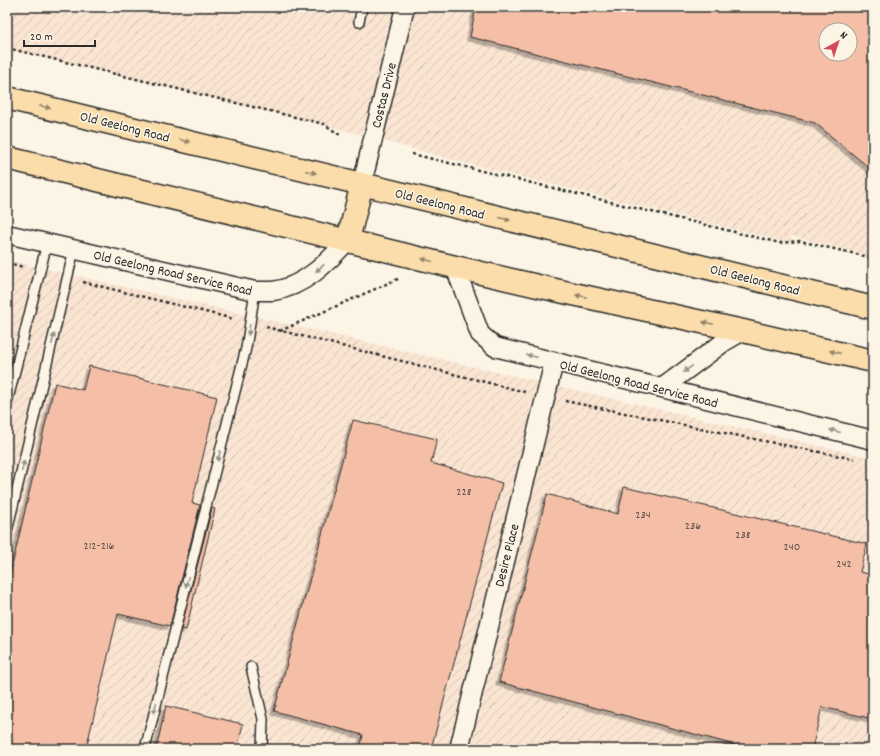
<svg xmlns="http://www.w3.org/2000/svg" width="880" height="756" font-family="Dekko,sans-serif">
  <defs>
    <pattern id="industrial-furrows" width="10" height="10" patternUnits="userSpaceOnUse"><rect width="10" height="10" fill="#fae5d2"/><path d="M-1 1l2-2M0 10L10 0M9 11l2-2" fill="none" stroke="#d6c5b4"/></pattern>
    <filter id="shadow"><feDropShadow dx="-3.5" dy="3.5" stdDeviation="0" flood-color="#0004"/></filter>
  </defs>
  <rect width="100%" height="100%" fill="#fcf5e5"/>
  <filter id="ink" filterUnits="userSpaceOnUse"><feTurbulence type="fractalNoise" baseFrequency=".025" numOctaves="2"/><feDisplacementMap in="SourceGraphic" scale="8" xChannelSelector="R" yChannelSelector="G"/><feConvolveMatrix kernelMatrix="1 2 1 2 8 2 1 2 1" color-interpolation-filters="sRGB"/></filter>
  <g filter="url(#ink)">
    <path fill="url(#industrial-furrows)" fill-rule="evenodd" d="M7,7H873V257L792,236L790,243L464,163L344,130L7,49ZM826,30H850V54H826Z
      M7,260L873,458V749H7Z"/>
    <path fill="#f4bfa6" stroke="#2b2b2b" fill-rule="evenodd" filter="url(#shadow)" d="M476,7H873V171L815,123L470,37ZM826,30H850V54H826Z
      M89,366L217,397L192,503L200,505L170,626L118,614L86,749H7V587L55,383L83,390Z
      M353,420L437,439L431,463L502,483L431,749H360L363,735L274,711Z
      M624,487L867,544L860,572L873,575V719L822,707L812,749H750L499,682L547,494L618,514Z
      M212,508L215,509L186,630L181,629Z
      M166,706L243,724L237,749H156Z"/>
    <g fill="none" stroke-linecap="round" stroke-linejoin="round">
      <g stroke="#2b2b2b" stroke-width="12">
        <path id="service" d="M359,22L362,7
          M7,403L47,243
          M7,531L74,250
          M251,667L263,719L262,749
          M145,749L246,348L255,291"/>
      </g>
      <g stroke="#2b2b2b" stroke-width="21">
        <path id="minor" d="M362,184L405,7
          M7,234L255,291C261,291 267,291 273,291C304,287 328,262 348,240
          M455,267L480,334L495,347L873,440
          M662,388L724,342L743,331
          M459,749L554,362"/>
      </g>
      <g stroke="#2b2b2b" stroke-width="25">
        <path id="primary" d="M7,98L873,308
          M7,158L455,267L564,292L743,331L873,361
          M348,240L362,184"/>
      </g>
      <path stroke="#2b2b2b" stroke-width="2.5" stroke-dasharray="3 3" stroke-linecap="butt" d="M7,48L324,124L340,135
        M412,154L780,243L800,241L873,258
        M7,263L24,267
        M83,282L234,319
        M266,327L525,392
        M280,331L400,278
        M565,401L854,459"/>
      <use href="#service" stroke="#fcf5e5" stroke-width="9"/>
      <use href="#minor" stroke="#fcf5e5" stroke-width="18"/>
      <use href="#primary" stroke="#faddab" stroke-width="22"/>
    </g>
    <defs><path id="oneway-solid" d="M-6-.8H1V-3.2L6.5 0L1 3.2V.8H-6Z"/></defs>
    <g fill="#92846b">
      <use href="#oneway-solid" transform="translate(45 107) rotate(14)"/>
      <use href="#oneway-solid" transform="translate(185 141) rotate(14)"/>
      <use href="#oneway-solid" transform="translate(311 172) rotate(14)"/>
      <use href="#oneway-solid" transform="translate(505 219) rotate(14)"/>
      <use href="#oneway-solid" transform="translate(427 260) rotate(-166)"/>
      <use href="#oneway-solid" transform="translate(581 296) rotate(-168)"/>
      <use href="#oneway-solid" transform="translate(708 323) rotate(-168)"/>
      <use href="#oneway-solid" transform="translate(835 352) rotate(-167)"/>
    </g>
    <g fill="#949088">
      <use href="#oneway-solid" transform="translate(320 268) rotate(140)"/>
      <use href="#oneway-solid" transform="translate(249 330) rotate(98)"/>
      <use href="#oneway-solid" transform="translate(53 339) rotate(-76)"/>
      <use href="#oneway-solid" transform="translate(532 356) rotate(-166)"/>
      <use href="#oneway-solid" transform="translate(688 369) rotate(143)"/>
      <use href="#oneway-solid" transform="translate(835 431) rotate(-166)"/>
      <use href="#oneway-solid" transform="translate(219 456) rotate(104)"/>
      <use href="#oneway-solid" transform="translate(23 466) rotate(-77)"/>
      <use href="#oneway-solid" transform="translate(187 582) rotate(104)"/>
      <use href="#oneway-solid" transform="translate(155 708) rotate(104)"/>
    </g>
  </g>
  <g text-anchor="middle" stroke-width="3" stroke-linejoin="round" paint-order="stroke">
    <g font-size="12" fill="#5d504a">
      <text x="464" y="495">228</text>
      <text x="643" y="518">234</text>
      <text x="693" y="529">236</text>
      <text x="743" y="538">238</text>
      <text x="99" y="549">212-216</text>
      <text x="792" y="550">240</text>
      <text x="844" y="567">242</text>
    </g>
    <g font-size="14" fill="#2b2b2b" stroke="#fcf5e5">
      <text transform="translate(383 95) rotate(-76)" y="5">Costas Drive</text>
      <text transform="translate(125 126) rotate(14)" y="5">Old Geelong Road</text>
      <text transform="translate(440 203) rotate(14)" y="5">Old Geelong Road</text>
      <text transform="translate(173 272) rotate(13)" y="5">Old Geelong Road Service Road</text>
      <text transform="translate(755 279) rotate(14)" y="5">Old Geelong Road</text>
      <text transform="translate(639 383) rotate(14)" y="5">Old Geelong Road Service Road</text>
      <text transform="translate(506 555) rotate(-76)" y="5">Desire Place</text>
    </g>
  </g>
  <rect width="880" height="756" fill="none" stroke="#fcf5e5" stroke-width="24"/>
  <rect x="12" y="12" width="856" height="732" fill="none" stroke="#2b2b2b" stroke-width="1.5" filter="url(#ink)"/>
  <g transform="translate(838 42) rotate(40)"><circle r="19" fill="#fcf5e5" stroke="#a8a49b"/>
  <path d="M0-3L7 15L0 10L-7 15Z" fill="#d1495b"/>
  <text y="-6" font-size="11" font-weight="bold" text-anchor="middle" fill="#2b2b2b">N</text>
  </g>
  <path d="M24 40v6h71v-6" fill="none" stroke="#2b2b2b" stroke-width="2"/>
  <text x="30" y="40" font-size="12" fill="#2b2b2b" stroke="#fcf5e5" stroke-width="3" paint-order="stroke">20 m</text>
</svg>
